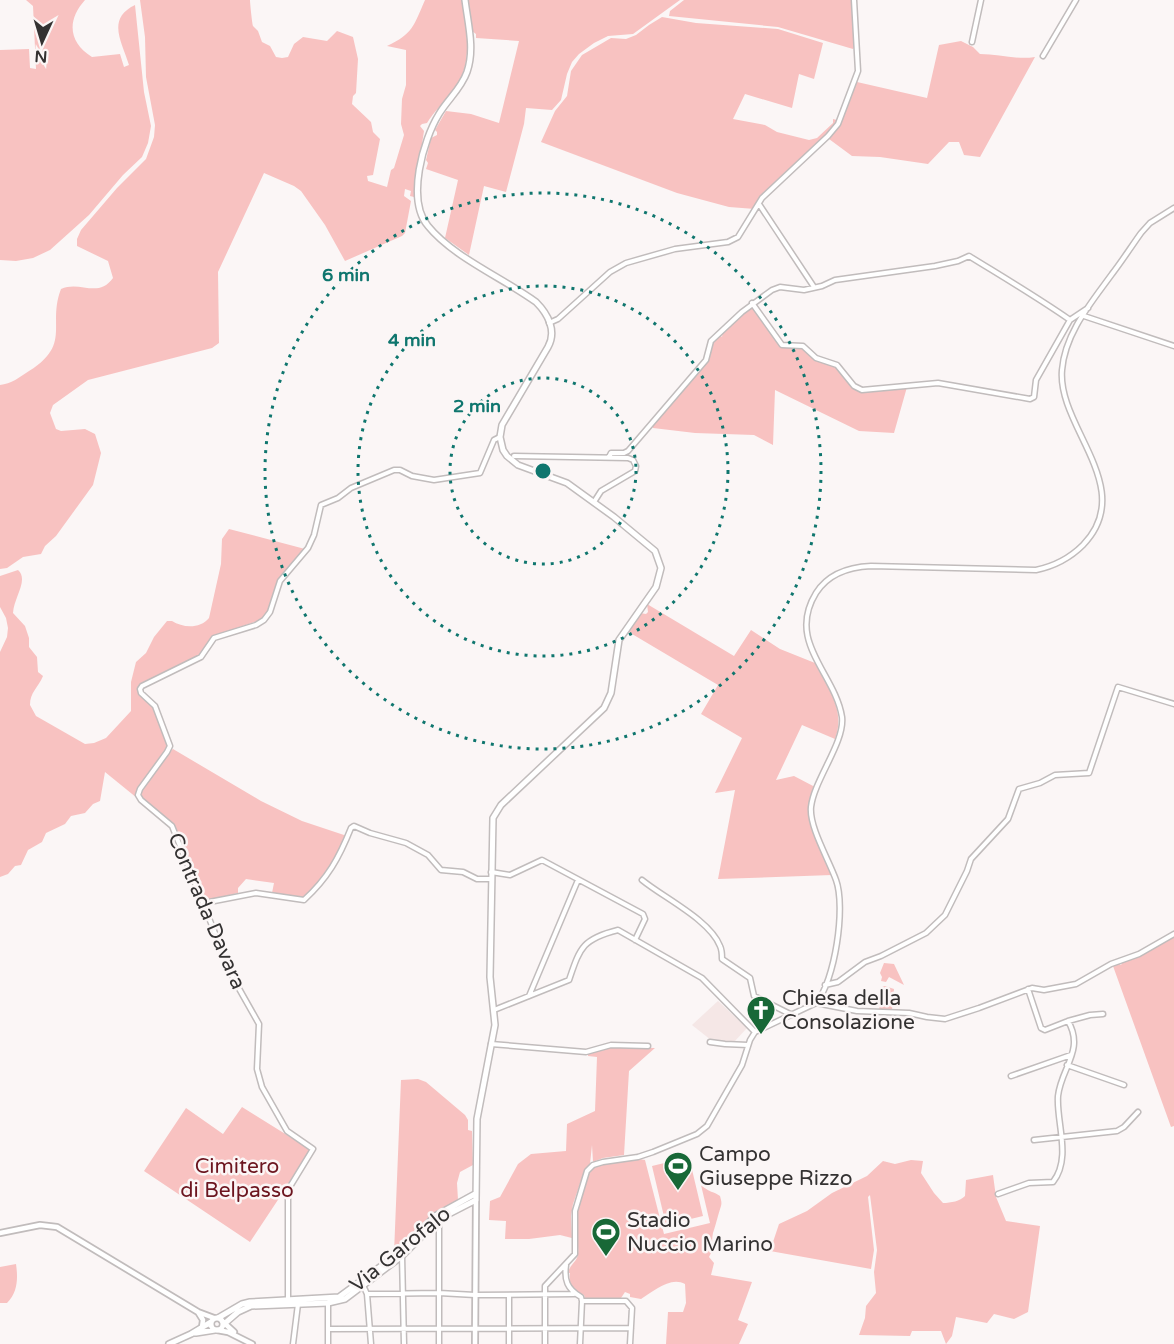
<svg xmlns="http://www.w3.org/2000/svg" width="1174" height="1344" font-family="'Varela Round',sans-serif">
  <rect width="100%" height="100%" fill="#fbf6f6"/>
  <path fill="#f5e7e6" d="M718,1001L747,1028L733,1043L711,1040L692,1025Z"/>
  <path fill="#f8c2c1" d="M26,0H85C67,20 68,42 92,57L120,54L124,67L129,65C122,42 106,19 135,5L144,92L151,126L148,143L142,157L123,175L89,215L50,250L33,258L16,261L0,260V50L29,49L30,68L36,69L33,6Z
    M140,0H250C250,3 252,22 253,26L258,31L262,42L270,46L276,57L282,58L288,57L294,44L303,37L327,41L337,31L353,37L358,59L356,93L353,96L352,104L371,122L373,132L380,139L373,175L367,176L368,181L387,187L391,170L394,168L404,135L401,124L402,99L406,85V50L387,46C413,34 414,25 425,0H462C467,32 474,63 453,91C445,102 434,111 427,123L422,124L420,126L424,131L414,197L410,196L411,191L405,189L404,196L411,201L405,233L402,236L345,261L325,225L301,191L294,186L264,173L218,272L219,343L212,348L88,380L53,405L50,413L56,429L61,431L85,429L95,434L101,453L93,485L56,536L45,546L41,554L23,557L7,568L0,569V385C11,384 20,377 29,371C72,344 47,325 61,289C80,280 98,299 113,278L108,261L77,246V239L81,230L117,188L146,159L154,137L155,125L146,77L145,37Z
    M468,0H680L633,34L608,36L594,43L579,54L572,62L567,74L561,100L552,110L526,108L524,124L506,192L484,186L469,255L445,238L458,180L426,169L428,163L426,160L431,138L437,135V132L435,130L446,111L471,114L499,123L519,41L476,38V34L472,31Z
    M684,0H852L856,44L853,49L778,27L669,16L670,11Z
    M662,17L696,23L778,29L823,43L814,79L799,74L792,108L745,94L733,119L765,125L777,132L809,140L817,138L833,123V119L837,120C817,155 773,172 755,209L729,207L677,193L541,142L555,111L567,96L571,71L582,55L611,38L626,39L636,35L649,25Z
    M961,41L973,47L980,54C999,54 1017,60 1035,57L980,157L964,155L959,142H949L928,164L880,157L852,156L829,139L840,126L857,82L927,98L939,45Z
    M752,307L782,346L803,348L816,360L837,367L853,387L863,391L907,387L894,433L859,431L775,390L773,445L754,435L695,433L653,428V425L706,364L710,356L712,344L720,335L722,337L723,330Z
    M229,529L305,549L279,579L269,611L263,619L216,635L210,640L197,658L177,666L164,675L139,688L154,706L168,745L166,752L136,792L137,798L105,772L100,801L93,804L85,813L71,816L65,824L46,833L42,842L28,850L21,865L15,866L8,874L0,877V652L7,637L8,628L6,618L0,607V576L18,570C29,580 14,597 13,613L25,626L29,638V647L37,657L38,672L43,676C38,688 30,692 30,705L36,716L85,744L94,743L106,738L131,711V682L136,662L146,653L154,637L167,621H172C183,628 200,629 209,618L221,564L222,539Z
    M647,604L734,656L751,630L780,649L815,663C828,689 846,710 835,739L802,725L776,780L794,776L815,787L810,801L809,819L832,875L718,879L735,790L715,793L742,738L701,714L718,685L627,631L640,613L646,614L648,612Z
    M173,749L261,801L302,821L347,836L328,873L304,899L272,893L274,883L246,879L238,888V893L204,901L174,826L140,796L141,790L168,753Z
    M1174,935V1126L1171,1127L1113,966L1119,962L1120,965L1122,964V962Z
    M884,963L894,964L904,985L889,977L886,982L881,981L882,977L880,973Z
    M885,986L894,989L892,1010H879L883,991L882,987Z
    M612,1047L655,1048L629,1071L624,1155L603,1158L593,1162L592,1145L590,1164L584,1172L573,1204L571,1216L572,1238L560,1235L529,1239H505L506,1221L489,1220L490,1201L500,1197L518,1164L531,1154L566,1151L567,1124L595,1111L597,1057L588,1056V1054L597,1049Z
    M418,1079L426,1082L465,1115L468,1120V1130L472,1131L473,1165L460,1172L457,1183L458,1200C431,1213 416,1232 394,1253L401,1080Z
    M242,1107L311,1150L250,1242L144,1171L186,1108L223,1134Z
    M689,1157L703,1216L666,1225L652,1166Z
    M639,1159L645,1160L664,1234L710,1223L701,1185C708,1192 715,1192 720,1196C721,1200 722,1202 721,1206C718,1215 716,1224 713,1233C711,1242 714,1249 709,1257L714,1263L711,1275L752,1282L738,1320L748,1324L739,1344H666L668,1312H683L686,1303L685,1284C670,1276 653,1292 641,1299L630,1297V1294L625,1292L621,1298L585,1299L584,1295C573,1292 568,1285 570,1273H568C570,1264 577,1262 578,1254C579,1245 576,1233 576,1222C576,1208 584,1172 597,1166C609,1160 626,1162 639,1159Z
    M911,1160L923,1161L921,1173L934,1193L943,1203C951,1203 960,1201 965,1196L966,1180L993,1175L996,1197L1006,1221L1040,1226L1028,1312L1014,1319L994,1314L987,1323L956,1317L952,1336L946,1344L941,1331H912L910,1336L859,1335L865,1318L866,1306L876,1293L874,1272L877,1250L870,1195L868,1197L874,1250L871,1269L770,1251L779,1224L807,1211L832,1193L867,1176L883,1161L895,1164Z
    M16,1264C18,1278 18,1292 7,1303H0V1267Z"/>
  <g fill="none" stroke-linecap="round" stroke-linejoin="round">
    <g stroke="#c1bcbc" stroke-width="7">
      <path id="minor" d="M972,42L981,0
        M1043,56L1076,0
        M759,204L814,287
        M752,303L782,345L803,346L816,358L837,365L854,386L862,390L938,383L1030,399L1034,397L1036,380L1070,320L1088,308
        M1084,316L1174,346
        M549,323L558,319L610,272L626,263L675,249L728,242L738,237L762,198L828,136L838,124L858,71L854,0
        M514,456L628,458L633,460L636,466L635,471L601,491L594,502
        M609,457L611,453H624L628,451L706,360L711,341L742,312L772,290L780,287L804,290L822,286L835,280L935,266L958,261L969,256C1003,277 1037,297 1070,320
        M491,872L510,875L542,860L643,914L645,919L635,940
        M642,880C664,898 710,920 720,946C722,950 722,955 722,959L750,978L754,996L792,1015
        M204,903L256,893L304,900C328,878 339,858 351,828L354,826L370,833L406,843L428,855L441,870L463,872L477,879H491
        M825,985L838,982L865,962L881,956L926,933L945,915L967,871L971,859L1008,819L1019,789L1040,783L1055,775L1089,773L1118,687L1174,704
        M529,996L578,880
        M816,1003L857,1011L909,1013L927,1017L945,1019L979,1008L1032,988L1044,990L1076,984L1111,964L1139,954L1174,934
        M494,1010L569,980C580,948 582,939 618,930L702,978L755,1032
        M1068,1021L1090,1015L1103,1014
        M755,1032L816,1003C835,981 846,907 836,880C829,860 809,827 811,807C814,780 845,742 842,717C835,673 786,642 816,593C828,574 849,567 871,566L1036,570C1055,566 1069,559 1083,545C1138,488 1057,427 1062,370C1065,333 1091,303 1112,274C1122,261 1131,247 1141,233L1150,223L1174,208
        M710,1042L725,1044L748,1045
        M491,1044L586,1052L611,1045L648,1046
        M1067,1065L1124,1085
        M1011,1076L1071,1055
        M1034,1140L1117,1131L1124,1127L1138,1112
        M998,1194L1029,1183L1053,1182C1072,1158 1056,1122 1058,1096C1061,1068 1085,1050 1068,1021L1045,1030L1041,1028L1028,989
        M439,1219V1344
        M402,1255L404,1344
        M566,1265C564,1280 567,1289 581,1297L582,1301L580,1344
        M362,1283L367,1294L371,1344
        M367,1294L439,1293L475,1295L574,1294
        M509,1295V1344
        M288,1300V1190L313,1149L287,1131L262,1087L257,1069L259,1024L233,978L172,826L141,800L138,795L140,789L167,752L170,746L155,706L141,693L140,689L142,686L201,657L214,638L256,625L264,620L270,612L280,581L308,548L314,535L321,505L338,498L351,488L394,470H400L412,476L434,480L480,473L494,440L500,437
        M582,1301H626L632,1308L630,1344
        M328,1329L631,1328
        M293,1344L298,1304
        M328,1344V1303
        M545,1344V1286L575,1254V1211L587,1171L593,1165L603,1162L638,1157L653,1152L697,1134L707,1126L742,1065L750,1040L755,1032"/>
    </g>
    <g stroke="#c1bcbc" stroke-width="8">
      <path id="tertiary" d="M0,1233L40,1225L57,1227L198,1312L214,1318
        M198,1312L203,1320L202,1327
        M222,1321L234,1332
        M217,1330L228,1332L252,1344
        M475,1344L476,1200"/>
    </g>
    <g stroke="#c1bcbc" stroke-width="8">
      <path id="secondary" d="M211 1324a6 6 0 1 1 12 0a6 6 0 1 1-12 0Z
        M218,1318L242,1304L250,1302L339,1297L399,1253L435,1216L475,1194
        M223,1325L238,1312L251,1306L328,1303L345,1299L402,1256L439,1219L476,1200L477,1119L495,1025L490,977L493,818L501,805L604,708L611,693L619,640L656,587L661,568L655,551L614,517L567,483L518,465L507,456L503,450L500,437L502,425L548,347C557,331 548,314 536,302C503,278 453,257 428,226C406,200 423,140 439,114C448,99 461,89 467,72C475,49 468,24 465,0
        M196,1333L215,1330
        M169,1344L191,1334L211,1322"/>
    </g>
    <use href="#minor" stroke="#fff" stroke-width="4"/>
    <use href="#tertiary" stroke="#fff" stroke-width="4.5"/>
    <use href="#secondary" stroke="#fff" stroke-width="5"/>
  </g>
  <g fill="none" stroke="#0f766e" stroke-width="3" stroke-dasharray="3 6">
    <circle cx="543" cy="471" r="93"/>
    <circle cx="543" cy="471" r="185"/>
    <circle cx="543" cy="471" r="278"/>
  </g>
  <defs>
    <g id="church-pin" transform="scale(1.5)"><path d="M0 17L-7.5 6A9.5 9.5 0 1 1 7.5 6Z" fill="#186837" stroke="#fbf6f6"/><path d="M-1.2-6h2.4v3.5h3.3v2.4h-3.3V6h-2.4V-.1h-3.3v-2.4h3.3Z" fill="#fff"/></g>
    <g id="stadium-pin" transform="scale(1.5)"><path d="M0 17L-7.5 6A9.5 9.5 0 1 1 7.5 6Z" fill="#186837" stroke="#fbf6f6"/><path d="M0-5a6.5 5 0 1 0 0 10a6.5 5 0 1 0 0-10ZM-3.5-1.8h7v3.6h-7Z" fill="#fff"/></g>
  </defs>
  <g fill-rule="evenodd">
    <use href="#church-pin" x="761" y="1010"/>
    <use href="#stadium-pin" x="678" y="1166"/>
    <use href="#stadium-pin" x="606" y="1232"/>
  </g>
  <g text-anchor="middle" stroke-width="5" stroke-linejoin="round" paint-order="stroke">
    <g font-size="21" fill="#343232" stroke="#fbf6f6">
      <text transform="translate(207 911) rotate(67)" y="7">Contrada Davara</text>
      <text transform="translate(400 1249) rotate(-39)" y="7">Via Garofalo</text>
    </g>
    <g font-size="21" fill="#343232" stroke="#fbf6f6" text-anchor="start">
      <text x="782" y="1005">Chiesa della<tspan x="782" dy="24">Consolazione</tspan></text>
      <text x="699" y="1161">Campo<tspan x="699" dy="24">Giuseppe Rizzo</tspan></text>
      <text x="627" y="1227">Stadio<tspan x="627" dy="24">Nuccio Marino</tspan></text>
    </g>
    <g font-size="21" fill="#6c151f" stroke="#fbf6f6">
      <text x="237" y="1173">Cimitero<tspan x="237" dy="24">di Belpasso</tspan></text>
    </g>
  </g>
  <circle cx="543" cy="471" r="9" fill="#0f766e" stroke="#fbf6f6" stroke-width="3"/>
  <g font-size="18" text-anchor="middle" font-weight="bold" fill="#0f766e" stroke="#fbf6f6" stroke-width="5" stroke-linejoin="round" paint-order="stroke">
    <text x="346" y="281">6 min</text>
    <text x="412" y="346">4 min</text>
    <text x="477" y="412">2 min</text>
  </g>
  <g transform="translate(42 42) rotate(184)" stroke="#fbf6f6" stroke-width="4.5" paint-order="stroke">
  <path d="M0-4.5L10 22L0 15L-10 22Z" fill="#343232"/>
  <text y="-9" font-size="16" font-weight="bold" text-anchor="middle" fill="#343232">N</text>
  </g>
</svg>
